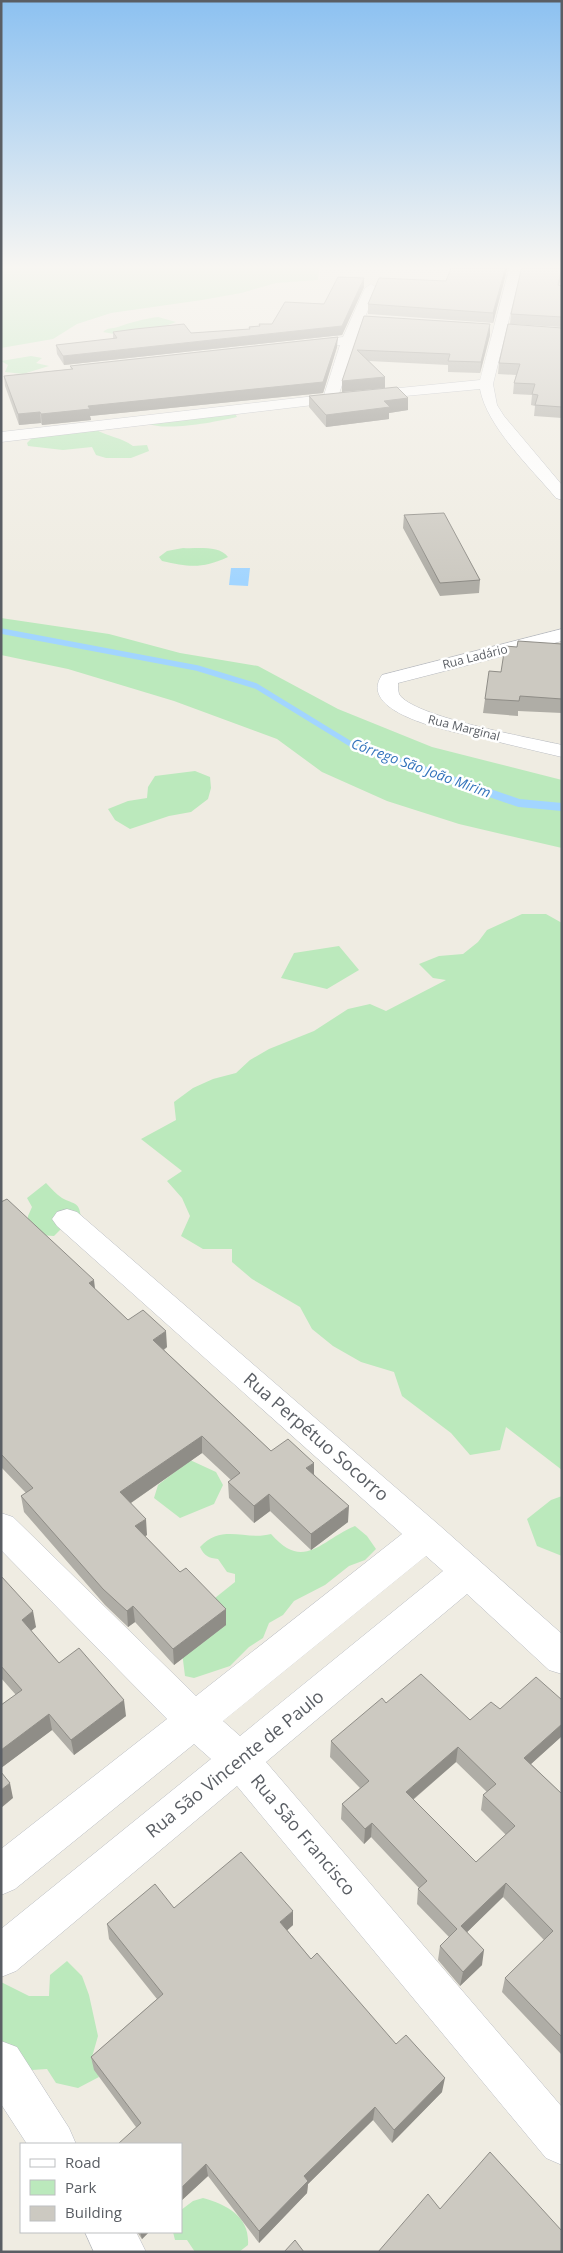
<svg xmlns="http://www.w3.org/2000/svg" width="563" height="2253" font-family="'Open Sans',sans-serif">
  <rect width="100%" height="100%" fill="#efece2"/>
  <path fill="#bbe9bc" d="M1,266H319L318,280L276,283L241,293L202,300L111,313L77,324L53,339L1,348Z
    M158,317L176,322L152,331L114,334L103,332C108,327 112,329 118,327C132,322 143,319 158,317Z
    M31,356L42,358L36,363L49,366L23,374L5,372L8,365L1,361Z
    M234,412L237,417C214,422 167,432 146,423Z
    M95,429C108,437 121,437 133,446L147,445L149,451L131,458H106L96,455L92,447L63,450L28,446L27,443L35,435Z
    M183,548C198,549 219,545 228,557C202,569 189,567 162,561L159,557L167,551Z
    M1,618L109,634L180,653L258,666L338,709L432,747L562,780V848L459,824L387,801L322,772L277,739L174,701L68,669L1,655Z
    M195,771L210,777L211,788L208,799L191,812L169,816L130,829L115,820L108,809L128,801L147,798L148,787L155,776Z
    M522,914H546L562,923V1470L506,1427L500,1450L470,1455L451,1433L402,1396L394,1372L361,1362L333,1346L312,1329L300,1307L252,1279L232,1262V1249H203L181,1236L190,1216L182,1198L167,1181L182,1171L141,1139L176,1120L174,1102L193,1088L213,1079L236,1073L250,1060L269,1049L314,1031L348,1009L370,1004L386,1011L446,980L433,978L419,964L439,956L463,954L478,942L487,930Z
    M339,946L359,970L327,989L281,978L294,953Z
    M46,1183C51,1188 56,1194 62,1198C75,1205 80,1201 81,1220L62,1228L54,1236L39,1235L28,1228V1216L32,1207L27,1198Z
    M190,1460L216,1472L223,1485L214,1504L180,1518L154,1498L158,1485Z
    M562,1496V1556L537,1546L527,1519L551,1500Z
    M355,1526L367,1536L376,1549L365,1560L349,1566L325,1585L294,1601L283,1615L269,1623L263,1638L249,1647L230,1666L194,1678L185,1676L182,1652L215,1598L235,1582V1574L227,1572L218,1559C209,1558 204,1556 200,1547C222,1523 246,1541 271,1534C304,1572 321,1540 355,1526Z
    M67,1961L82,1976L89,1995L98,2036L92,2057L99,2077L78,2088L56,2083L47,2069L1,2072V1982L29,1996H49L50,1975Z
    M203,2198C228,2205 250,2217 248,2245L239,2252H195L187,2240H175L173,2232H181V2210L193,2201Z"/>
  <path fill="#a2d5ff" d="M231,568H250L248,586L229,585Z"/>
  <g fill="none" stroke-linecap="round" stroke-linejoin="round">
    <path stroke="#a2d5ff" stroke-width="5.5" d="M1,631L197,668L256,686L354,746L404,763"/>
    <path stroke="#a2d5ff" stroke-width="8" d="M400,762L519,803L562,807"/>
    <g stroke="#b7bac0" stroke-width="1">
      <path id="minor" d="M510,266H522L493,384L497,405L504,416L562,485V500L556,498C531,468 487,427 480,389L330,403L1,442V432L324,395L340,345L301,350L294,346L301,342L343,337L365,288L371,284L377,288L365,317L401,319L408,323L401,327L362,324L339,394L480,380Z
        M562,629V641L398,683C398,686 398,690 399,694C412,717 532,738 562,745V757C537,751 511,745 486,739C465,734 354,716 382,675Z
        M67,1209L77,1212L439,1525L562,1634V1674L549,1670L467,1594L266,1762L562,2107V2165L546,2158L237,1786L16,1971L1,1977V1929L211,1759L194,1744L15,1889L1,1895V1849L167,1719L1,1550V1513L13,1517L196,1696L402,1534L57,1226L52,1219L57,1212ZM426,1556L443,1571L240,1736L223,1721Z
        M1,2041L17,2047L69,2128L76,2144H27L1,2104Z
        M85,2232H136L146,2252H94Z"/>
    </g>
    <use href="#minor" fill="#fff" fill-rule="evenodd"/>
  </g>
  <path fill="#afada6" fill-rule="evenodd" d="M452,266H508L493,323L368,314V304L446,281Z
    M562,266V271L559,285L562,286V327L510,324L511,314Z
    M364,287L342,335L64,365L57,354L56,345L113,339V332L191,333L249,329V327L259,326V324H272L324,304Z
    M364,316L490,335L480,373L448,372V365L369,361L385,377V388L342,392V381Z
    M562,328V418L534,416L535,406L531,405L532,395L513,394L514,383L516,375L498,374L499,363Z
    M337,347L323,393L90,416L91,420L42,425L41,423L19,425L5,386L4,376L71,369L70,366Z
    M309,396L408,398V410L389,413V419L326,427L309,407Z
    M404,515L480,580L479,593L440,596L403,528Z
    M562,644V713L518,711V716L483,713L485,699L517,647Z
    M1,1202L128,1320L167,1347L164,1350L271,1451L314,1474L348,1522L311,1550L270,1511L254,1523L229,1498L228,1482L231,1480L202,1453L131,1503L147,1535L145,1536L180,1572L226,1609V1625L174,1665L135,1622L128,1627L105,1605L24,1512L21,1496L26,1493L1,1467Z
    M1,1576L36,1627L31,1631L59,1663L126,1716L74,1755L52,1730L1,1768V1705L16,1695L1,1678Z
    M562,1700V1736L531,1764L562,1794L561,2054L502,1992L505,1978L544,1940L503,1897L467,1932L482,1965L460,1986L438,1960L440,1946L449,1937L417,1904L418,1889L419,1888L371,1837L364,1844L341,1819L342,1804L360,1788L330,1757L331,1741L386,1703L470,1720L500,1709ZM456,1762L487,1792L483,1795L481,1810L506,1835L476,1862L413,1800Z
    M174,1908L293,1925L287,1930L311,1959L442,2092L392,2143L373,2120L308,2184L307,2193L259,2243L208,2176L181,2201V2144L136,2127L94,2070L91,2057L157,1999L109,1939L107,1924Z
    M137,2232H149L142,2239Z"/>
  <path fill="#8f8d87" d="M506,266H508L493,323V313Z
    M562,266V271L557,295L558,285Z
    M364,278V287L342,335L64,365L63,356L342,326Z
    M490,324V335L480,373L481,362Z
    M338,337L337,347L323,393L90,416L91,420L42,425L41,414L88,406Z
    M385,377V388L342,392V381Z
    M408,398V410L389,413V419L326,427V415L384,401Z
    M40,412L41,423L19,425L18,414Z
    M94,1280L96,1297L89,1283Z
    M166,1331L167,1347L154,1356L153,1340Z
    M202,1436V1453L122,1509L120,1492Z
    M314,1463V1479L306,1468Z
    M269,1494L270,1511L254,1523V1506Z
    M349,1506L348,1522L311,1550V1534Z
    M146,1519L147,1535L137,1542L135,1526Z
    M133,1606L135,1622L128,1627L127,1611Z
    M226,1609V1625L174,1665L173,1649Z
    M33,1611L36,1627L25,1635L22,1620Z
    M124,1700L126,1716L74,1755L71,1740Z
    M49,1714L52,1730L1,1768V1750Z
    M562,1724V1736L521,1773L524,1758Z
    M458,1747L456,1762L404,1807L406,1792Z
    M10,1783L13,1798L1,1808V1790Z
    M372,1823L371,1837L364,1844L365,1829Z
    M506,1883L503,1897L459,1940L461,1926Z
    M293,1911V1925L280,1937V1922Z
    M484,1950L482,1965L460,1986L463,1972Z
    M445,2078L442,2092L392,2143L394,2130Z
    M375,2107L373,2120L308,2184L307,2193L259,2243V2231L304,2176Z
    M206,2164L208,2176L181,2201V2188Z
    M140,2232H149L142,2239Z"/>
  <path fill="#ccc9c1" stroke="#8f8d87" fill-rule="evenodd" d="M452,266H506L493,313L368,304L379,278L446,281Z
    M522,266H562L558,285L562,286V317L511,314Z
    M338,277L364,278L342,326L63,356L56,345L117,338L113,332L135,329L184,324L191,333L250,329L249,327L260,326L259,324H272L285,302L324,304Z
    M364,316L490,324L481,362L448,361L450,354L357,350L385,377L342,381Z
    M508,324L562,328V407L535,405L538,395L532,394L535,384L514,383L520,364L499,363Z
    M338,337L323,382L88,406L90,409L41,414L40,412L18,414L4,376L73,369L70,366Z
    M397,387L408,398L384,401L390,407L326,415L309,396Z
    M444,513L480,580L440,583L404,515Z
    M518,641L562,644V699L520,696L519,701L485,699L489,671L501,672L505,646L517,647Z
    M7,1199L94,1280L89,1283L128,1320L143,1310L166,1331L153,1340L271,1451L288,1439L314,1463L306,1468L349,1506L311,1534L269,1494L254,1506L228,1482L240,1473L202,1436L120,1492L146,1519L135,1526L180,1572L186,1568L226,1609L173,1649L133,1606L127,1611L103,1589L21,1496L33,1488L1,1454V1202Z
    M1,1576L33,1611L22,1620L59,1663L79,1648L124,1700L71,1740L49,1714L1,1750V1705L22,1690L1,1666Z
    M421,1674L470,1720L491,1702L500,1709L536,1677L562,1700V1724L524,1758L562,1794V2037L505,1978L553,1931L506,1883L461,1926L484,1950L463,1972L440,1946L457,1929L418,1889L427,1881L372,1823L365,1829L342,1804L369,1781L331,1741L382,1698L386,1703ZM458,1747L496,1784L483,1795L515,1826L476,1862L406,1792Z
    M1,1772L10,1783L1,1790Z
    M241,1852L293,1911L280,1922L311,1959L317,1953L396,2044L406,2035L445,2078L394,2130L375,2107L304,2176L308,2181L259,2231L206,2164L181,2188V2144H118L141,2123L91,2057L163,1994L107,1924L155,1884L174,1908Z
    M490,2152L562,2231V2252H378L428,2194L440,2209Z
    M295,2240L304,2252H284Z"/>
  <linearGradient id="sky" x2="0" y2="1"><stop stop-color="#8cc1f1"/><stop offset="0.46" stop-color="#f8f6f2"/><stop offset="1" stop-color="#f8f6f2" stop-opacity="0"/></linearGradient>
  <rect width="563" height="581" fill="url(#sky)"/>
  <g text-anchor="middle" stroke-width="5" stroke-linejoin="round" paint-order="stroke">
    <g font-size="12" fill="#5a5e64" stroke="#fff">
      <text transform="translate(475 657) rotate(-14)" y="4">Rua Ladário</text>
      <text transform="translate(464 728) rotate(14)" y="4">Rua Marginal</text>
    </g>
    <g font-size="14" font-style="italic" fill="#3474bc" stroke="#fff">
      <text transform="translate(421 768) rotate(20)" y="5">Córrego São João Mirim</text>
    </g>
    <g font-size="18" fill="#5a5e64" stroke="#fff">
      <text transform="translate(316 1437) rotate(41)" y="6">Rua Perpétuo Socorro</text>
      <text transform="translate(235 1764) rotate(-39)" y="6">Rua São Vincente de Paulo</text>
      <text transform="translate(303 1835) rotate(50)" y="6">Rua São Francisco</text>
    </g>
  </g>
  <rect width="563" height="2253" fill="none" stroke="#5a5e64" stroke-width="5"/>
  <rect x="20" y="2143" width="162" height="90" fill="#ffffff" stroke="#bdbfc1"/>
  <rect x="30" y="2159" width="25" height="8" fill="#ffffff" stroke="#bdbfc1"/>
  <text x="65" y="2168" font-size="15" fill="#5a5e64">Road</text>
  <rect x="30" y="2180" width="25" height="15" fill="#bbe9bc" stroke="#bdbfc1"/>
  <text x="65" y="2193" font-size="15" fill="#5a5e64">Park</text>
  <rect x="30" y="2206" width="25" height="15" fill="#ccc9c1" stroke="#bdbfc1"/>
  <text x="65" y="2218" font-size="15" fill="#5a5e64">Building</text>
</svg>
